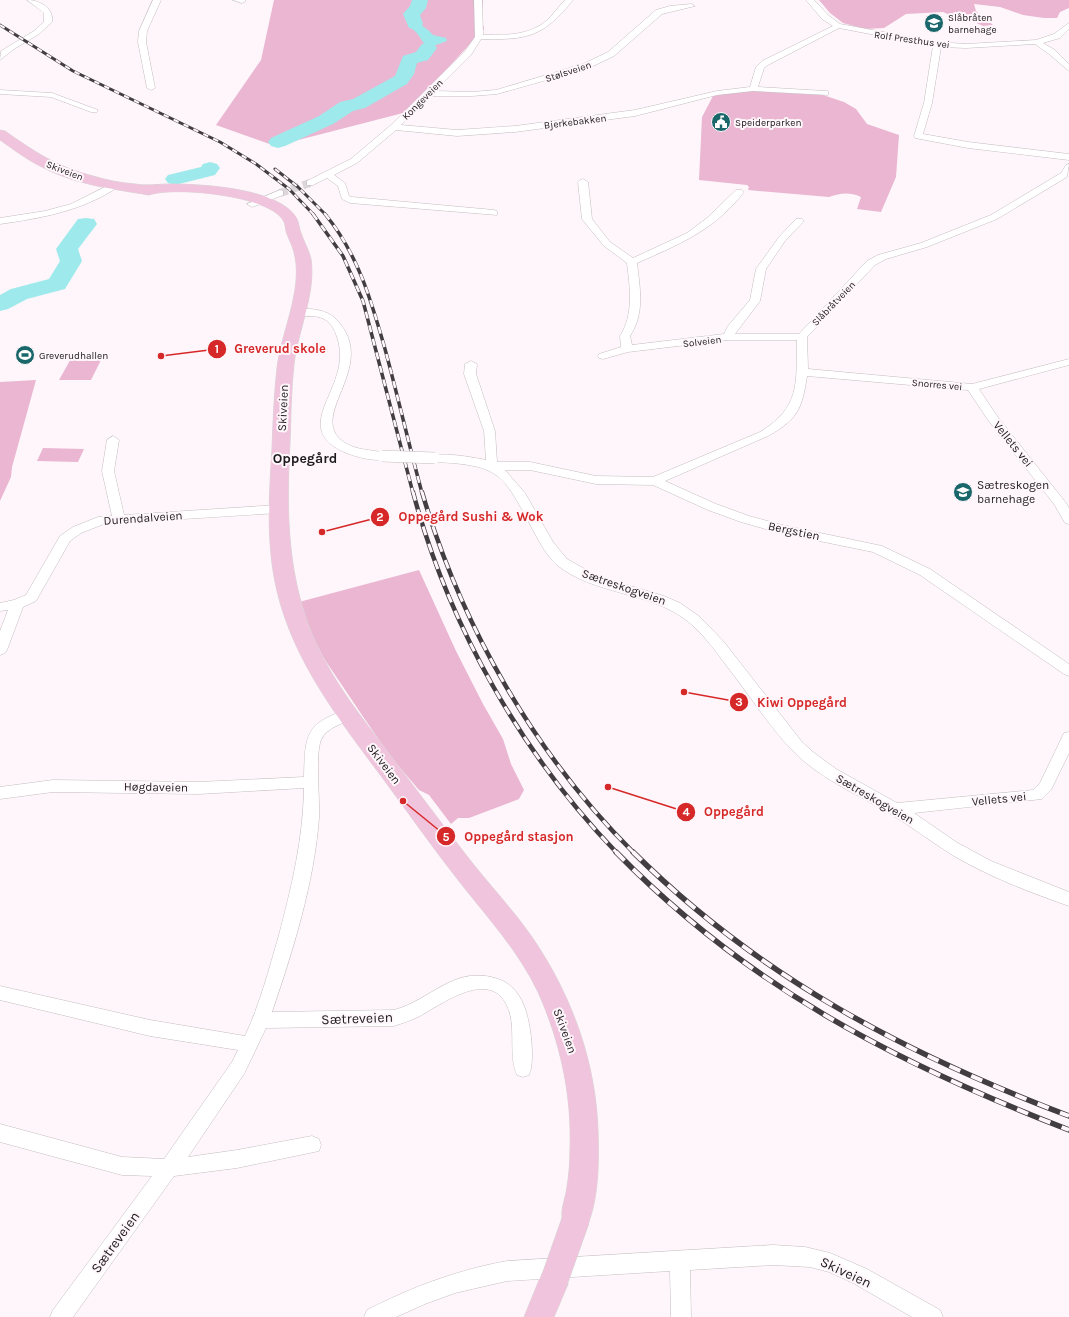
<svg xmlns="http://www.w3.org/2000/svg" width="1069" height="1317" font-family="Karla,sans-serif">
  <rect width="100%" height="100%" fill="#fef6fa"/>
  <path fill="#eab6d2" d="M274,0H483L481,16L484,29L407,112L275,146L216,125L261,60Z
    M819,0H1069V8L1060,12L1057,18H1044L1023,15L1000,7L974,4L976,11L993,25L983,26L970,20L957,18L943,12L906,14L884,28L865,29L843,23L830,13Z
    M753,91L823,95L844,102L856,109L867,124L899,135L896,177L881,212L857,209L861,197C849,192 841,193 829,197L748,190L749,187L747,185L699,180L702,117L713,96L724,94Z
    M73,355L103,356L91,380H59Z
    M36,380L12,467L11,477L0,501V382Z
    M43,448L84,449L78,462L37,461Z
    M419,570L456,651L483,704L503,739L511,764L524,790L519,799L469,818H458L451,824L429,795L419,790L390,756L364,718L325,660L308,630L299,602Z"/>
  <path fill="#9ee9eb" d="M413,24C421,23 428,29 433,35L446,38L447,41L428,48C421,41 419,33 411,28Z"/>
  <g fill="none" stroke-linecap="round" stroke-linejoin="round">
    <path fill="#9ee9eb" fill-rule="evenodd" d="M412,0H428L426,8L420,15L423,24L421,28L415,29L409,28L403,14L410,6Z
      M428,43L434,44L437,48L428,60L417,63L414,74L407,84L365,108L353,111L333,124L285,146L278,148L271,146L268,142L271,138L319,116L340,102L353,99L395,76L403,56L416,52L422,44Z
      M210,162L217,164L220,168L215,175L175,185L168,183L165,179L168,175L201,167L203,164Z
      M86,218L94,219L97,224L78,249L82,261L65,289L27,299L8,309L0,311V295L11,289L49,279L60,261L56,249L78,219Z"/>
    <path stroke="#dcd5d9" stroke-width="8" stroke-dasharray="8 4" stroke-linecap="butt" d="M280,193L310,183"/>
    <g stroke="#c4bdc0" stroke-width="1">
      <path id="minor" d="M27,0C40,0 54,8 52,22L39,34L14,49L0,60L1,51L34,31L44,22V13Z
        M153,0H161L147,31L146,42L155,88L151,90L147,88L138,42L139,31Z
        M233,0H245L246,1L242,3Z
        M474,0H482L483,35C505,35 528,36 546,21C553,15 558,7 565,0H573C543,37 528,40 481,39L471,55L435,91L472,92L496,90L583,64L608,52L656,10L670,6L691,4L695,6L662,14L614,56L589,68L497,94L472,96H430L401,125L457,130L515,126L635,110L717,91L750,87L756,67L762,61L833,26L822,19L806,0H814L828,15L840,24L937,42L966,44L1036,40L1054,34L1069,23V29L1060,38L1043,43L1055,50L1069,64V71L1049,54L1035,44L966,48L941,47L932,103L923,134L968,142L1069,154V160L968,148L915,138L914,136L924,103L933,46L839,28L768,65L764,68L758,87L825,91H828V95L753,91L717,95L635,116L515,132L457,136L396,130L357,163L334,175L345,183L349,196L352,197L494,210L497,211V215L350,203L342,199L338,186L327,178L313,185H307V181L351,159L391,125L465,51L475,37Z
        M0,90L52,93L98,110L97,112H91L51,97L0,94Z
        M1069,164L1067,177L997,219L927,247L886,259L875,265L807,337L808,369L972,384L1069,359V365L979,389L997,416L1066,503L1069,508V524L1065,523L1054,504L988,420L968,390L807,376C802,409 798,419 768,436L665,481L716,504L749,516L782,525L882,546L930,569L1069,664V676L1064,674L920,575L873,552L780,533L741,522L708,510L653,485L596,484L530,470H505L525,493L553,542L567,559L597,576L664,596L680,603L700,617L724,642L802,742L813,752L836,769L897,803L1033,790L1040,783L1064,733L1069,732V753L1051,790L1042,799L914,813L956,842L991,861L1069,892V906C1029,892 990,877 954,856C931,842 910,825 887,812C855,793 819,778 793,751C768,725 748,693 726,665C714,649 702,632 686,620C648,591 594,595 557,565C547,556 540,543 534,532C503,475 503,465 435,462L429,458C435,450 476,458 486,460L484,431L464,374L465,364L471,361L477,364L476,374L495,431L497,462H530L596,476L653,477L760,432C801,407 796,383 797,340H728L628,352L603,359L599,358L598,356L599,354L621,347L620,336C634,314 630,288 627,263L604,246L582,219L578,182L580,180L583,179L588,182L592,219L610,242L633,258L687,233L707,218L736,190H742L744,192C715,230 678,245 637,263C640,289 645,313 630,336L632,345L724,334L728,326L750,300L756,269L779,237L796,219H802L804,221L785,241L766,269L760,301L735,334H799L867,261L878,255L921,243L991,215L1061,173L1066,165Z
        M115,182L118,183V187C82,211 42,218 0,224V218L45,211L71,204Z
        M280,190L283,191V195L255,206L252,207L247,204Z
        M310,309C323,310 334,314 341,325C373,367 315,411 338,437C351,451 369,449 386,453L388,456L386,459C374,462 356,457 344,452C301,432 329,404 337,374C341,362 341,349 337,337C327,304 300,323 291,312L296,309Z
        M113,436L119,440L114,471L124,515L278,505L284,509L278,513L104,524L81,533L70,541L36,601L23,607L7,650L5,653L0,655V631L8,610L0,611V603L14,600L26,595L60,536L73,527L98,517L112,516L102,471L107,440Z
        M348,710L353,711L355,715L353,719C343,723 326,728 321,740C315,755 320,799 319,818C314,884 293,950 272,1012L394,1010C431,1000 455,964 498,979C514,984 523,999 527,1015C531,1029 535,1062 529,1075L523,1077L517,1075C509,1058 515,1033 510,1014C496,964 445,1002 420,1016C412,1020 403,1023 394,1026L266,1028L244,1074L188,1157L237,1150L312,1136L319,1139L321,1145L319,1151L237,1168L174,1176L73,1317H50L53,1310L152,1176L122,1175L0,1142V1124L122,1157L164,1159L232,1062L238,1050L150,1036L0,1000V986L150,1020L245,1036C260,1004 269,969 279,935C292,885 303,840 304,788L199,794L53,792L0,799V787L53,780L199,782L304,777C305,736 305,722 348,710Z
        M773,1245L805,1247L830,1253L867,1269L940,1310L943,1317H912L853,1283L829,1272L810,1267L773,1265L690,1270L691,1317H671L670,1271L507,1281L455,1293L425,1304L396,1317H364L367,1310C412,1287 457,1270 507,1261Z"/>
    </g>
    <g stroke="#d6d6d6" stroke-width="1">
      <path id="primary" d="M0,130L5,131C33,151 59,168 93,176C106,180 121,183 135,184C146,186 159,184 170,184C201,184 281,188 297,219C299,223 299,228 301,233C304,242 309,250 311,259C316,294 298,330 294,364C291,390 291,417 290,443C286,513 287,581 317,645C335,684 362,718 388,752C415,788 442,824 470,860C492,888 517,914 536,943C573,999 596,1064 598,1131C599,1162 599,1200 586,1229L576,1233L566,1229C564,1226 562,1221 562,1217C561,1208 566,1196 567,1187C569,1175 570,1162 570,1149C572,1095 560,1041 538,992C519,952 489,919 462,885C435,851 410,815 384,780C341,722 294,663 277,591C266,545 269,496 272,449C273,422 274,394 277,368C281,333 302,292 295,257C294,249 290,242 287,234C285,230 286,226 284,222C272,195 173,186 149,195C114,189 77,185 44,168C29,161 14,150 0,140Z
        M553,1269L564,1273L568,1284L554,1317H524L542,1273Z"/>
    </g>
    <use href="#minor" fill="#fff" fill-rule="evenodd"/>
    <use href="#primary" fill="#f1c4dd" fill-rule="evenodd"/>
    <g stroke="#413d40" stroke-width="3">
      <path id="rail-far3" d="M0,25L73,71L220,142L256,164L289,189L314,215
        M275,169L298,187L326,215"/>
    </g>
    <g stroke="#413d40" stroke-width="3.5">
      <path id="rail-far2" d="M313,214L343,256L363,301L413,493
        M325,214C358,254 371,300 385,349C398,397 409,445 422,493"/>
    </g>
    <g stroke="#413d40" stroke-width="4.5">
      <path id="rail-far1" d="M413,492C448,624 522,755 617,853
        M422,492C461,625 535,755 634,853"/>
    </g>
    <g stroke="#413d40" stroke-width="5.5">
      <path id="rail" d="M616,852C747,986 896,1063 1069,1130
        M633,852C759,977 904,1053 1069,1116"/>
    </g>
    <use href="#rail-far3" stroke="#fef6fa" stroke-width="2" stroke-dasharray="5.5" stroke-linecap="butt"/>
    <use href="#rail-far2" stroke="#fef6fa" stroke-width="2.5" stroke-dasharray="7" stroke-linecap="butt"/>
    <use href="#rail-far1" stroke="#fef6fa" stroke-width="3" stroke-dasharray="9" stroke-linecap="butt"/>
    <use href="#rail" stroke="#fef6fa" stroke-width="4" stroke-dasharray="12" stroke-linecap="butt"/>
    <g stroke="#c4bdc0" stroke-width="12" stroke-linecap="butt">
      <path id="minor-bridge" d="M382,456L435,458"/>
    </g>
    <g stroke="#d6d6d6" stroke-width="28" stroke-linecap="butt">
      <path id="primary-bridge" d="M553,1284L576,1219"/>
    </g>
    <use href="#minor-bridge" stroke="#fff" stroke-width="11"/>
    <use href="#primary-bridge" stroke="#f1c4dd" stroke-width="27"/>
  </g>
  <defs>
    <g id="school-disc" transform="scale(1)"><circle r="9.5" fill="#19676a" stroke="#fef6fa"/><path d="M0-5L7-2L0 1L-7-2ZM-4 1L0 2.5L4 1V4Q0 6-4 4Z" fill="#fff"/></g>
    <g id="civic-disc" transform="scale(1)"><circle r="9.5" fill="#19676a" stroke="#fef6fa"/><path d="M-.6-6.5H3V-4.5H.6V-3L4-1V1h2V6H-6V1h2V-1L-.6-3ZM-1.2 2.5V6h2.4V2.5Z" fill="#fff"/></g>
    <g id="stadium-disc" transform="scale(1)"><circle r="9.5" fill="#19676a" stroke="#fef6fa"/><path d="M0-5a6.5 5 0 1 0 0 10a6.5 5 0 1 0 0-10ZM-3.5-1.8h7v3.6h-7Z" fill="#fff"/></g>
  </defs>
  <g fill-rule="evenodd">
    <use href="#school-disc" x="934" y="23"/>
    <use href="#civic-disc" x="721" y="122"/>
    <use href="#stadium-disc" x="25" y="355"/>
    <use href="#school-disc" x="963" y="492"/>
  </g>
  <g text-anchor="middle" stroke-width="4" stroke-linejoin="round" paint-order="stroke">
    <g font-size="10" fill="#1d1a1c" stroke="#fef6fa" text-anchor="start">
      <text x="948" y="21">Slåbråten<tspan x="948" dy="12">barnehage</tspan></text>
      <text x="735" y="126">Speiderparken</text>
      <text x="39" y="359">Greverudhallen</text>
    </g>
    <g font-size="10" fill="#1d1a1c" stroke="#fef6fa">
      <text transform="translate(912 39) rotate(8)" y="4">Rolf Presthus vei</text>
      <text transform="translate(568 71) rotate(-18)" y="4">Stølsveien</text>
      <text transform="translate(422 99) rotate(-45)" y="4">Kongeveien</text>
      <text transform="translate(575 121) rotate(-7)" y="4">Bjerkebakken</text>
      <text transform="translate(65 170) rotate(21)" y="4">Skiveien</text>
      <text transform="translate(833 303) rotate(-46)" y="4">Slåbråtveien</text>
      <text transform="translate(702 341) rotate(-7)" y="4">Solveien</text>
      <text transform="translate(937 384) rotate(5)" y="4">Snorres vei</text>
    </g>
    <g font-size="12" fill="#1d1a1c" stroke="#fef6fa">
      <text transform="translate(283 408) rotate(-87)" y="4">Skiveien</text>
      <text transform="translate(1013 444) rotate(51)" y="4">Vellets vei</text>
      <text transform="translate(143 518) rotate(-4)" y="4">Durendalveien</text>
      <text transform="translate(794 531) rotate(12)" y="4">Bergstien</text>
      <text transform="translate(624 587) rotate(19)" y="4">Sætreskogveien</text>
      <text transform="translate(384 764) rotate(53)" y="4">Skiveien</text>
      <text transform="translate(156 787) rotate(1)" y="4">Høgdaveien</text>
      <text transform="translate(875 799) rotate(30)" y="4">Sætreskogveien</text>
      <text transform="translate(999 799) rotate(-6)" y="4">Vellets vei</text>
      <text transform="translate(565 1031) rotate(70)" y="4">Skiveien</text>
    </g>
    <g font-size="12" fill="#1d1a1c" stroke="#fef6fa" text-anchor="start">
      <text x="977" y="489">Sætreskogen<tspan x="977" dy="14">barnehage</tspan></text>
    </g>
    <g font-size="14" font-weight="bold" fill="#1d1a1c" stroke="#fef6fa">
      <text x="305" y="463">Oppegård</text>
    </g>
    <g font-size="14" fill="#1d1a1c" stroke="#fef6fa">
      <text transform="translate(357 1018) rotate(-2)" y="5">Sætreveien</text>
      <text transform="translate(115 1242) rotate(-54)" y="5">Sætreveien</text>
      <text transform="translate(846 1272) rotate(25)" y="5">Skiveien</text>
    </g>
  </g>
  <path fill="none" stroke="#d62828" stroke-width="1.5" d="M161 356L217 349M322 532L380 517M684 692L739 702M608 787L686 812M403 801L446 836"/>
  <g fill="#d62828" stroke="#fef6fa" stroke-width="1.5">
    <circle cx="161" cy="356" r="4"/>
    <circle cx="322" cy="532" r="4"/>
    <circle cx="684" cy="692" r="4"/>
    <circle cx="608" cy="787" r="4"/>
    <circle cx="403" cy="801" r="4"/>
    <circle cx="217" cy="349" r="10"/>
    <circle cx="380" cy="517" r="10"/>
    <circle cx="739" cy="702" r="10"/>
    <circle cx="686" cy="812" r="10"/>
    <circle cx="446" cy="836" r="10"/>
  </g>
  <g font-size="12" text-anchor="middle" font-weight="bold" fill="#fff">
    <text x="217" y="353">1</text>
    <text x="380" y="521">2</text>
    <text x="739" y="706">3</text>
    <text x="686" y="816">4</text>
    <text x="446" y="841">5</text>
  </g>
  <g font-size="13" text-anchor="middle" font-weight="bold" fill="#d62828" stroke="#fef6fa" stroke-width="4" stroke-linejoin="round" paint-order="stroke">
    <text x="280" y="353">Greverud skole</text>
    <text x="471" y="521">Oppegård Sushi &amp; Wok</text>
    <text x="802" y="707">Kiwi Oppegård</text>
    <text x="734" y="816">Oppegård</text>
    <text x="519" y="841">Oppegård stasjon</text>
  </g>
</svg>
